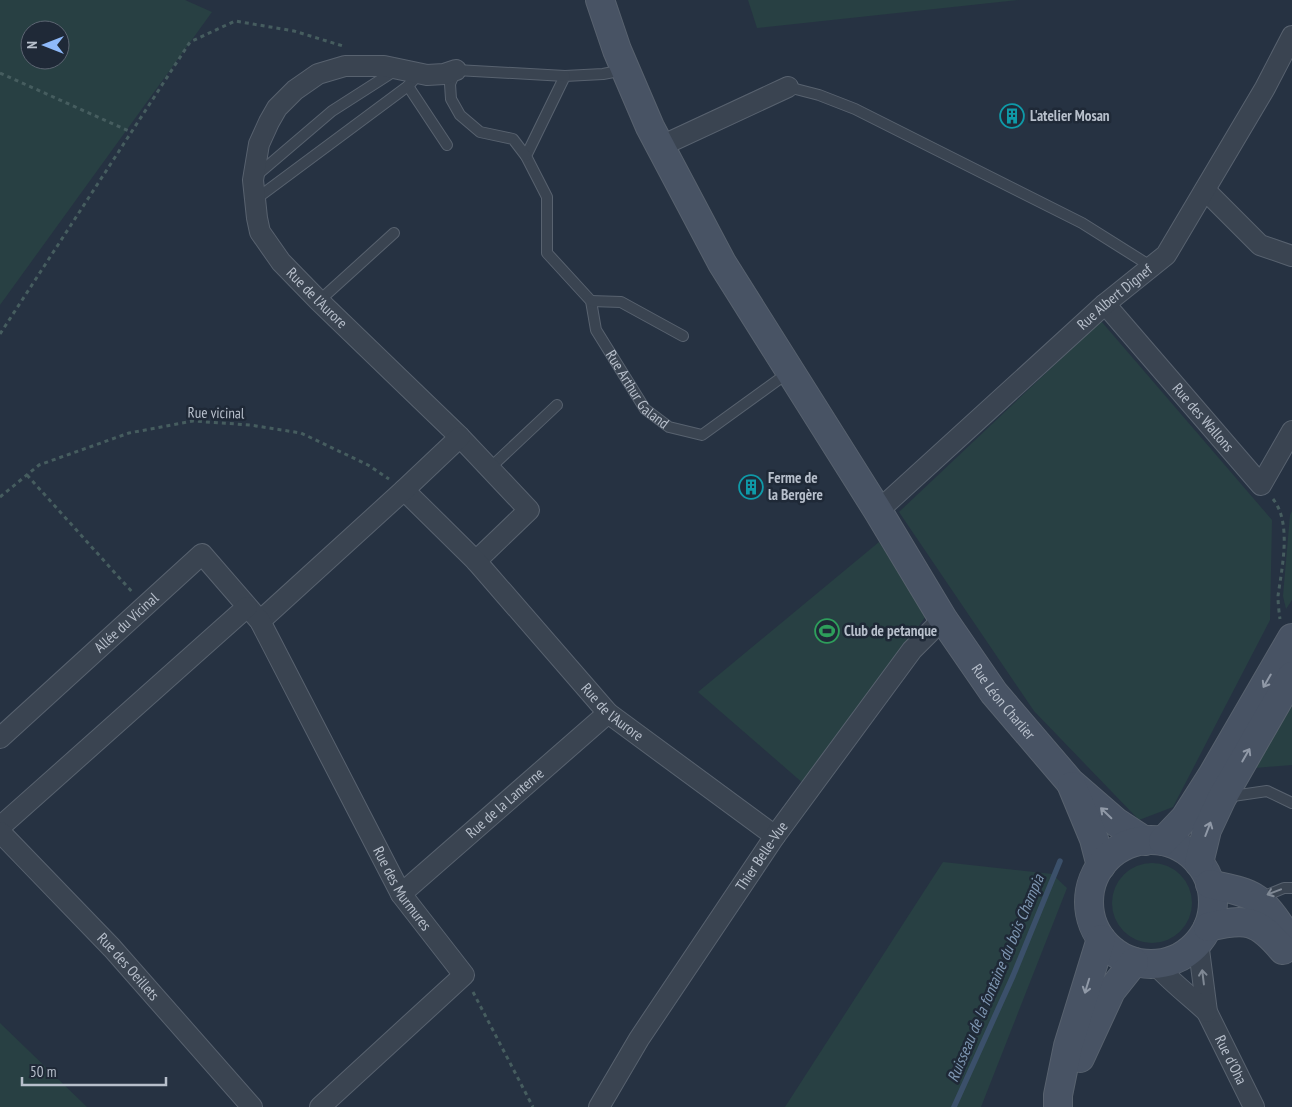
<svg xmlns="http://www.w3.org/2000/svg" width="1292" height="1107" font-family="'PT Sans Narrow',sans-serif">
  <rect width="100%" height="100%" fill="#263242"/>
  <path fill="#284043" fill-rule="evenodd" d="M0,0H185L212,12L0,305ZM30,30H60V60H30Z
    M748,0H1019L757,28Z
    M1101,321L1272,520L1270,620L1173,807L1139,820L1034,711L899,512Z
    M1292,511V600L1286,609L1283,596L1290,515Z
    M879,542L926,616L804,784L698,692Z
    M1292,706V765L1255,768Z
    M943,862L1052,874L1067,888L981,1107H785Z
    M1112 903a40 40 0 1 1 80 0a40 40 0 1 1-80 0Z
    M0,1023L1,1024L87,1107H0Z"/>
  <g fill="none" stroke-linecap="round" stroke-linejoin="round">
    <path stroke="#3b506a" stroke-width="5.5" d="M954,1107L1013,976L1060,861"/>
    <g stroke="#58626f" stroke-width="12">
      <g id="lane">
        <path id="s1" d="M624,70L603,74L565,76L526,156L547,197V253L591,301L596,330L645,409L669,427L702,435L789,372"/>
        <path d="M408,86L447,145"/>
        <path d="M788,87L819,95L855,109L1082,223L1152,267"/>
        <path d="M526,156L513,139L480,132L460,115L451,99L450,84L456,70L565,76"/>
        <path d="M257,175L332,111L396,70"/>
        <path d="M256,201L260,196L408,86L419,74"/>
        <path d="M319,301L394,233"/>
        <path d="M591,301L621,302L683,336"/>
        <path d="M490,468L557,405"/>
        <path d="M1226,797L1267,791L1292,803"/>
        <path d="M1260,898L1284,888H1292"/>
      </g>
    </g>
    <g stroke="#58626f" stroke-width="22">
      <g id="street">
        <path id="s2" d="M456,70L444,74L427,75L384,66H345L318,74L295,90L277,108L269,122L259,144L253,180L257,218L260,232L281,262L319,301L460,437L529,510L476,561"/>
        <path d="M659,147L788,87"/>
        <path d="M1205,190L1260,245L1292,256"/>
        <path id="s3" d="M1105,304L1261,485L1292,431"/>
        <path id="s4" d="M404,490L476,561L608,713L775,836"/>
        <path id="s5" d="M878,511L1105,304L1166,255L1265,88L1292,36"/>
        <path d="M260,621L404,490L460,437"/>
        <path id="s6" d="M0,738L202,554L260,621L401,894L464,975L320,1107"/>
        <path d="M0,827L247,607"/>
        <path id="s7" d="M0,832L112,948L252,1107"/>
        <path id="s8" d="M401,894L608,713"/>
        <path id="s9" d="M1198,942L1207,1012L1254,1107"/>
        <path d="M1155,964C1171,982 1190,996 1207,1012"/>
        <path id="s10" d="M599,1107L639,1039L775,836L912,650L943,619"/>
      </g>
    </g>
    <g stroke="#58626f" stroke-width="30">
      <g id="secondary">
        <path id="s11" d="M600,0L617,50L650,127L722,263L878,511L943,619L994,693L1070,782L1116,822L1145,841"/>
        <path d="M1072,786L1094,839L1101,866"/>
        <circle cx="1151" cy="902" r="62"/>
        <path d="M1163,841L1185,818L1213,774L1292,638"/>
        <path d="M1199,863L1207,830L1222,798L1292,676"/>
        <path d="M1210,884C1225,888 1242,890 1255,898C1269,906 1284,932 1292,945"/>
        <path d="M1208,927C1246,918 1257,919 1283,950"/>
        <path d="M1080,1058L1111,991L1134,962"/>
        <path d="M1058,1107V1095L1068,1046L1101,939"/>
      </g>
    </g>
    <path stroke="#465d5f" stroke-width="3" stroke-dasharray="4 4" stroke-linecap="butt" d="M0,73L131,132
      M0,334L190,42L235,21L294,31L343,46
      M27,475L133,593
      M0,497L39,465L129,433L193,421L250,425L301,433L368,465L389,479
      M1273,499C1292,523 1282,567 1278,596C1278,603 1279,612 1280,619
      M473,992L533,1107"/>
    <use href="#lane" stroke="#3a4451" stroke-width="10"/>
    <use href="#street" stroke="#3a4451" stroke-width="20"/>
    <use href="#secondary" stroke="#485364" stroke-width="28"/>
  </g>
  <defs><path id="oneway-shaft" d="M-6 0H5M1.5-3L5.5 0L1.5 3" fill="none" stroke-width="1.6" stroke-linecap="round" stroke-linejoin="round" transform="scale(1.25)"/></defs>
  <g stroke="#9099a7">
    <use href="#oneway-shaft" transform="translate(1267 681) rotate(120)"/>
    <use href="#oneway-shaft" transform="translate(1246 755) rotate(-60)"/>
    <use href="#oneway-shaft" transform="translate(1106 813) rotate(-136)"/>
    <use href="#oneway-shaft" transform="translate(1208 829) rotate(-69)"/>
    <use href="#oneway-shaft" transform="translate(1087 986) rotate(107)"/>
  </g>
  <g stroke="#7f8894">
    <use href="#oneway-shaft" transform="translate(1274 892) rotate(159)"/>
    <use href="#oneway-shaft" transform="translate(1203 977) rotate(-97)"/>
  </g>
  <defs>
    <g id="building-ring" transform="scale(1.25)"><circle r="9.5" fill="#1f2937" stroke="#0f9aa8" stroke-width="1.5"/><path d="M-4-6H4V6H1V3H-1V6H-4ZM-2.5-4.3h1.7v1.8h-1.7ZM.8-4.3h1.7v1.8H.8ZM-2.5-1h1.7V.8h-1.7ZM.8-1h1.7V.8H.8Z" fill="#0f9aa8"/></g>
    <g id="stadium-ring" transform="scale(1.25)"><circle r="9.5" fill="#1f2937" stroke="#2e9e5b" stroke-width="1.5"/><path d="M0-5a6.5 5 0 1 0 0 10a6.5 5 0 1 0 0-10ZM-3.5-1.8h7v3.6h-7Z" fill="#2e9e5b"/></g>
  </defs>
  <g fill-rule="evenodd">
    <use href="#building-ring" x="1012" y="116"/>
    <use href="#building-ring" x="751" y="487"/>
    <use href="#stadium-ring" x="827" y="631"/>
  </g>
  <g text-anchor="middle" stroke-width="5" stroke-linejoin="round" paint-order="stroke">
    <g font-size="15" font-weight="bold" fill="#b7bfcb" stroke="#1f2937" text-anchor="start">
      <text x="1030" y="121">L'atelier Mosan</text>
      <text x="768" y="483">Ferme de<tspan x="768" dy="17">la Bergère</tspan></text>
      <text x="844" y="636">Club de petanque</text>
    </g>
    <g font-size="15" fill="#b7bfcb" stroke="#1f2937">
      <text dy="5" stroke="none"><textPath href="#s2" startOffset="411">Rue de l'Aurore</textPath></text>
      <text dy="5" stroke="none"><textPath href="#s5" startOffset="319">Rue Albert Dignef</textPath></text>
      <text dy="5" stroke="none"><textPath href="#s1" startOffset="418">Rue Arthur Galand</textPath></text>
      <text transform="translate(216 413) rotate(1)" y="5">Rue vicinal</text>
      <text dy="5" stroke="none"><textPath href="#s3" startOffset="150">Rue des Wallons</textPath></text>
      <text dy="5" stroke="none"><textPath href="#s6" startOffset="171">Allée du Vicinal</textPath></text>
      <text dy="5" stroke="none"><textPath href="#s11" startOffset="812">Rue Léon Charlier</textPath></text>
      <text dy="5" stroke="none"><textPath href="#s4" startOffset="305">Rue de l'Aurore</textPath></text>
      <text dy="5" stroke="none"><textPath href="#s8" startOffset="138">Rue de la Lanterne</textPath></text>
      <text dy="5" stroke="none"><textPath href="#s10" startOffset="299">Thier Belle-Vue</textPath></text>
      <text dy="5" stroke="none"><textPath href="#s6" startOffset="665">Rue des Murmures</textPath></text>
      <text dy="5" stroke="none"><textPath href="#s7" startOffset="186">Rue des Oeillets</textPath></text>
      <text dy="5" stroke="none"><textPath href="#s9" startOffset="124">Rue d'Oha</textPath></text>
    </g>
    <g font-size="16" font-style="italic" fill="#7e96b2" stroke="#1f2937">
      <text transform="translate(995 978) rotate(-67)" y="6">Ruisseau de la fontaine du bois Champia</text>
    </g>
  </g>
  <g transform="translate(45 45) rotate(270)"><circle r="24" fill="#1f2937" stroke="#5c6572"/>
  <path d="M0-4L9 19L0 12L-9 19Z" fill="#8eb9f9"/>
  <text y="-8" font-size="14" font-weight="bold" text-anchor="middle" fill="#b7bfcb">N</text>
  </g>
  <path d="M22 1077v8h144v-8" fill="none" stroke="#b7bfcb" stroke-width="2.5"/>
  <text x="30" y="1077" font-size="15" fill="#b7bfcb" stroke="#1f2937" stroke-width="4" paint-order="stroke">50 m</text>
</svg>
